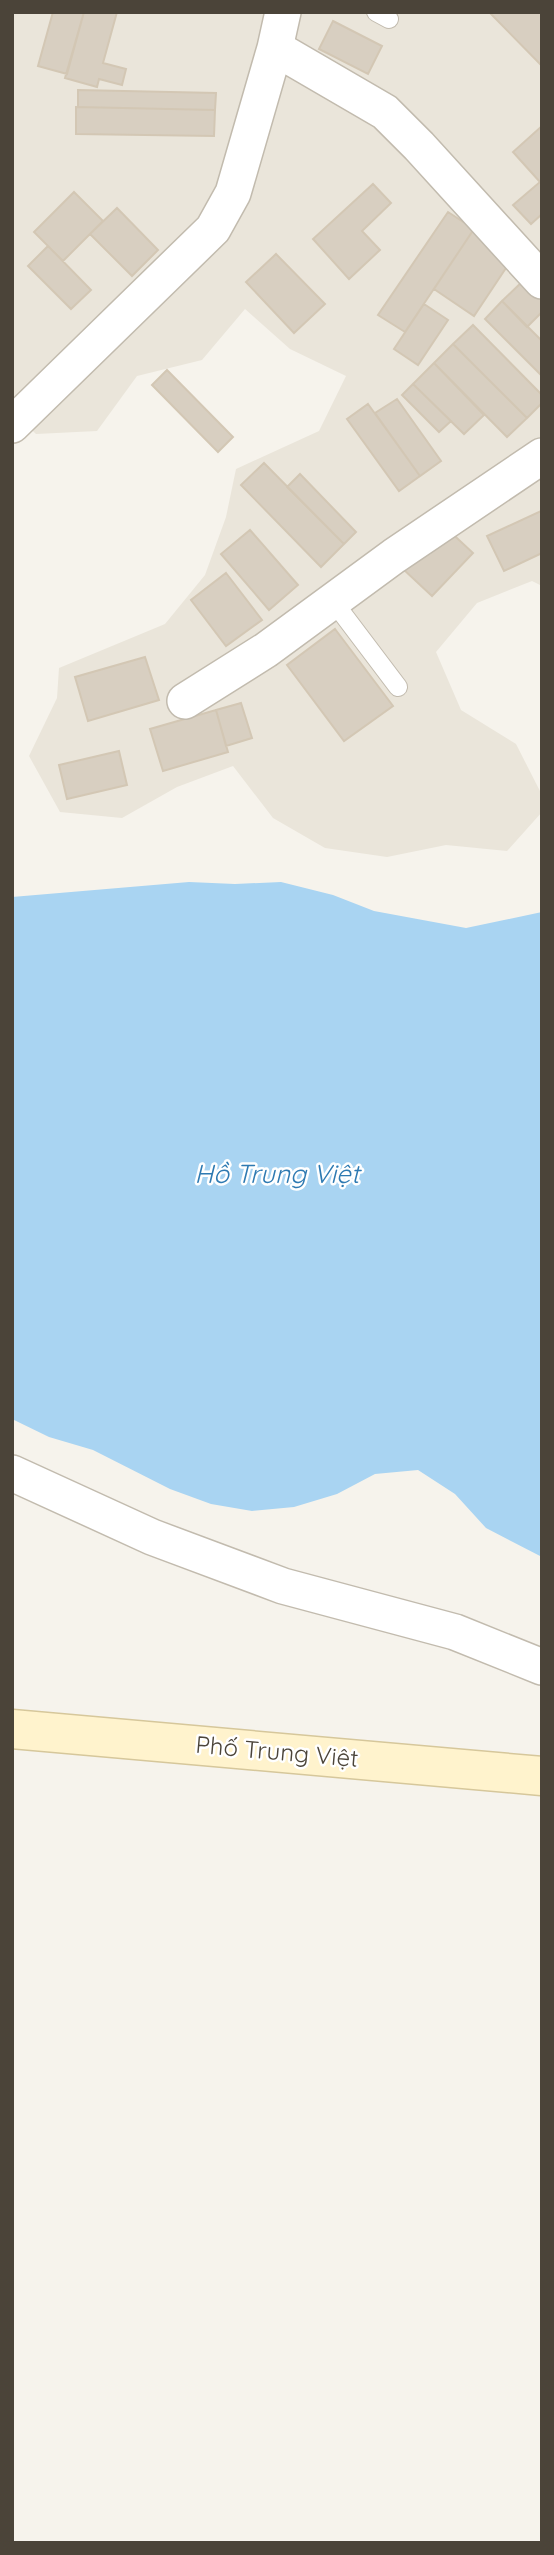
<svg xmlns="http://www.w3.org/2000/svg" width="554" height="2555" font-family="Quicksand,sans-serif">
  <rect width="100%" height="100%" fill="#f6f3ec"/>
  <path fill="#eae5da" d="M12,12H542V586L532,581L477,603L436,652L461,710L516,744L542,795V812L507,851L446,845L387,857L325,848L273,818L233,766L177,787L122,818L60,812L29,756L57,698L59,668L165,624L205,575L226,517L236,469L319,431L346,376L290,349L245,309L202,360L137,376L97,431L36,434L12,411Z"/>
  <path fill="#a9d4f2" d="M189,882L235,884L281,882L333,895L374,911L466,928L542,912V1557L486,1528L455,1494L418,1470L375,1474L337,1494L294,1507L252,1511L211,1504L170,1489L93,1450L49,1437L12,1419V897Z"/>
  <path fill="#d8cfc1" stroke="#d3c7b4" stroke-width="2" d="M53,12H84L67,74L38,66Z
    M84,12H117L103,63L126,69L122,85L99,79L97,87L65,78Z
    M489,12H542V66Z
    M333,21L382,46L368,74L319,49Z
    M78,90L216,93L215,110L78,107Z
    M76,107L215,110L214,136L76,134Z
    M542,126V214L531,224L513,205L540,182L513,152Z
    M373,184L391,203L362,231L380,250L349,279L313,239Z
    M74,192L103,221L63,261L34,232Z
    M117,208L158,250L132,276L90,234Z
    M448,212L474,229L405,332L378,315Z
    M474,229L514,256L474,316L434,289Z
    M48,246L91,290L71,309L28,266Z
    M276,254L325,304L294,333L246,282Z
    M524,280L542,297V312L527,327L502,301Z
    M502,301L542,341V376L485,319Z
    M424,304L448,320L418,365L394,349Z
    M473,325L542,395V403L527,418L453,344Z
    M453,344L527,418L507,437L434,363Z
    M434,363L484,415L464,434L413,384Z
    M167,370L233,437L218,452L152,385Z
    M413,384L451,421L439,432L402,395Z
    M397,399L441,461L420,476L375,413Z
    M368,404L420,476L399,491L347,419Z
    M264,463L344,544L321,567L241,485Z
    M300,474L356,532L344,544L287,487Z
    M541,511L542,553L504,571L487,536Z
    M444,526L473,553L432,596L403,569Z
    M250,530L298,585L269,610L221,554Z
    M226,573L262,620L226,646L191,600Z
    M335,629L393,706L344,741L287,665Z
    M145,657L159,700L88,721L75,677Z
    M241,703L252,738L226,746L216,710Z
    M216,710L228,752L163,771L150,729Z
    M119,751L127,785L67,799L59,765Z"/>
  <g fill="none" stroke-linecap="round" stroke-linejoin="round">
    <g stroke="#c2bbae" stroke-width="20">
      <path id="lane" d="M376,12L389,19
        M333,601L398,687"/>
    </g>
    <g stroke="#c2bbae" stroke-width="38">
      <path id="street" d="M275,48L385,112L419,146L542,281
        M12,425L213,229L233,193L275,48L283,12
        M185,701L266,650L394,556L542,456
        M12,1473L152,1537L283,1586L455,1632L542,1667"/>
    </g>
    <g stroke="#d6c79b" stroke-width="41">
      <path id="secondary" d="M12,1729L542,1776"/>
    </g>
    <use href="#lane" stroke="#fff" stroke-width="18"/>
    <use href="#street" stroke="#fff" stroke-width="35"/>
    <use href="#secondary" stroke="#fff3cd" stroke-width="38"/>
  </g>
  <g text-anchor="middle" stroke-width="5" stroke-linejoin="round" paint-order="stroke">
    <g font-size="24" fill="#4b4439" stroke="#fff">
      <text transform="translate(277 1752) rotate(5)" y="8">Phố Trung Việt</text>
    </g>
    <g font-size="26" font-style="italic" fill="#2e7ab2" stroke="#fff">
      <text x="277" y="1183">Hồ Trung Việt</text>
    </g>
  </g>
  <rect width="554" height="2555" fill="none" stroke="#4b4439" stroke-width="28"/>
</svg>
